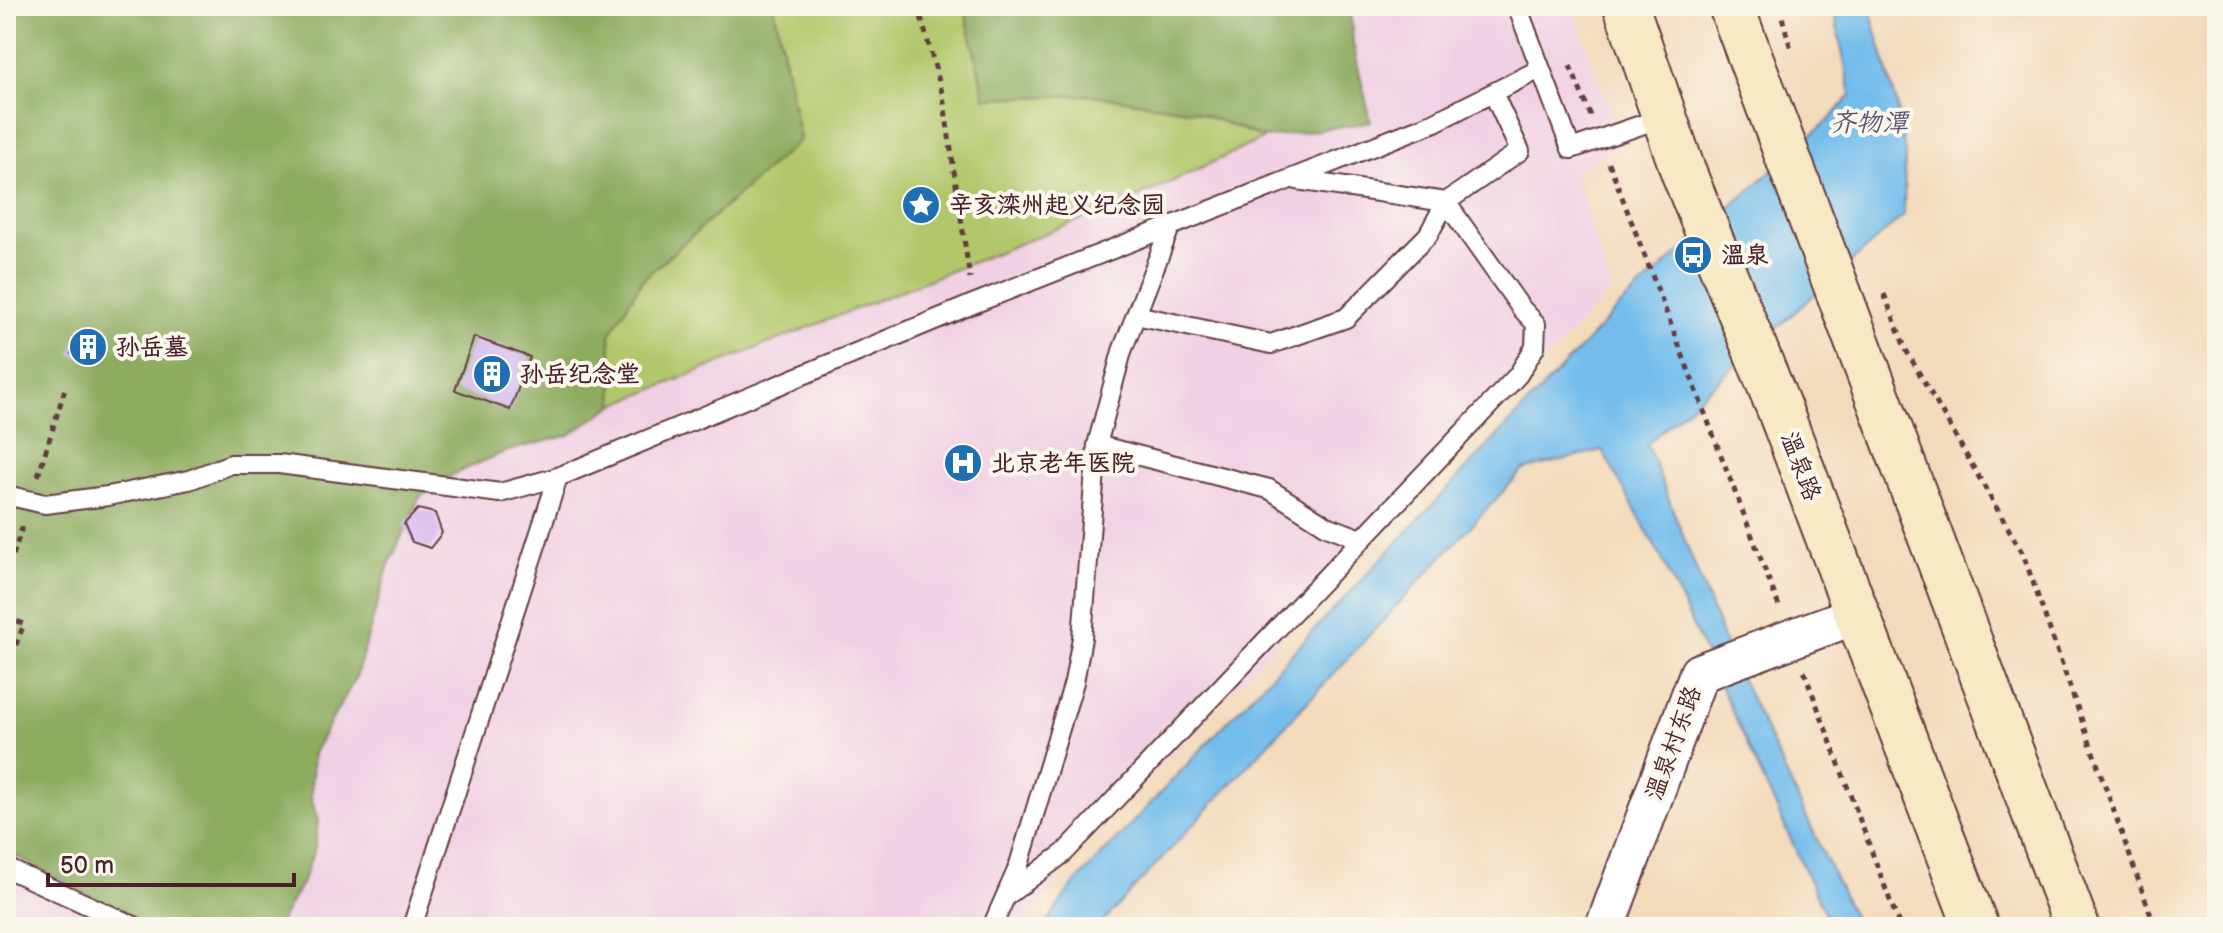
<svg xmlns="http://www.w3.org/2000/svg" width="2223" height="933" font-family="'Balsamiq Sans','LXGW WenKai TC',sans-serif">
  <rect width="100%" height="100%" fill="#fbf7ec"/>
  <filter id="ink" filterUnits="userSpaceOnUse"><feTurbulence type="fractalNoise" baseFrequency=".0125" numOctaves="2"/><feDisplacementMap in="SourceGraphic" scale="16" xChannelSelector="R" yChannelSelector="G"/><feConvolveMatrix kernelMatrix="1 2 1 2 8 2 1 2 1" color-interpolation-filters="sRGB"/></filter>
  <filter id="wash" filterUnits="userSpaceOnUse"><feTurbulence type="fractalNoise" baseFrequency=".006" numOctaves="4" result="noise"/><feDisplacementMap in="SourceGraphic" scale="32" xChannelSelector="R" yChannelSelector="G"/><feGaussianBlur stdDeviation="1.8" result="paint"/><feColorMatrix in="noise" values="0 0 0 0 0 0 0 0 0 0 0 0 0 0 0 0 0 1.4 0 .05"/><feComposite in="paint" operator="in"/></filter>
  <g filter="url(#wash)">
    <rect width="100%" height="100%" fill="#f3dabb"/>
    <path fill="#f0d0e4" d="M1350,6H1571L1622,143L1574,172L1611,291L1085,845L1022,927H277L318,821L308,788L313,753L356,677L389,564L419,498L454,474L504,452L569,435L614,405L1154,190L1264,138L1370,122L1353,44Z
      M6,851L146,924L149,927H6Z"/>
    <path fill="#b2c76c" stroke="#7e734c" stroke-width="2" d="M774,6H964L985,98L1092,95L1194,111L1264,138L1154,190L614,405L610,334L643,279L800,140Z"/>
    <path fill="#8dac60" stroke="#6c6646" stroke-width="2" d="M6,6H774L800,140L643,279L610,334L614,405L569,435L504,452L454,474L419,498L389,564L356,677L313,753L311,797L318,821L315,847L304,878L277,927H149L6,851Z
      M964,6H1350L1353,44L1371,122L1264,138L1194,111L1092,95L985,98Z"/>
    <path fill="#73bdec" stroke="#5e6e8c" stroke-width="2" d="M1833,6H1869L1897,105L1905,153L1904,215L1647,444L1727,648L1858,927H1831L1663,561L1602,450L1523,470L1098,927H1044L1068,891L1095,862L1623,303L1834,115L1851,95Z"/>
    <g id="blocks">
      <path fill="#cfaef0" d="M79,332L104,341L97,363L71,354Z
        M474,337L530,357L510,410L455,390Z
        M418,509L435,513L442,533L430,548L412,542L404,524Z"/>
    </g>
  </g>
  <g filter="url(#ink)">
    <use href="#blocks" fill-opacity="0" stroke="#633b41" stroke-width="2"/>
    <g fill="none" stroke-linecap="round" stroke-linejoin="round">
      <g stroke="#633b41" stroke-width="22">
        <path id="lane" d="M1517,6L1571,149L1664,117
          M1136,315L1271,344L1346,318L1428,235L1446,202L1520,151L1493,93
          M1097,445L1269,489L1327,526L1361,539
          M6,495L45,504L108,496L189,480L231,464H279L500,493L558,477
          M6,868L136,927
          M1005,897L1064,853L1518,375L1535,347L1536,324L1521,308L1446,202L1297,180
          M412,927L558,477L973,304L1435,122L1538,70
          M992,927L1018,868L1074,682L1082,638L1097,445L1122,351L1169,230"/>
      </g>
      <g stroke="#633b41" stroke-width="42">
        <path id="street" d="M1605,927L1699,673L1858,614"/>
      </g>
      <g stroke="#633b41" stroke-width="48">
        <path id="secondary" d="M1626,6L1683,171L1780,411L1976,927
          M1731,6L2077,927"/>
      </g>
      <path stroke="#633b41" stroke-width="5" stroke-dasharray="6 6" stroke-linecap="butt" d="M918,6L943,96L970,279
        M1779,6L1791,49
        M1570,66L1591,116
        M1609,163L1780,609
        M1884,294L1906,350L2023,554L2155,927
        M38,476L65,389
        M6,578L23,524
        M6,617L24,624L6,670
        M1804,671L1900,927"/>
      <use href="#lane" stroke="#fff" stroke-width="18"/>
      <use href="#street" stroke="#fff" stroke-width="38"/>
      <use href="#secondary" stroke="#f7e9c3" stroke-width="44"/>
    </g>
  </g>
  <defs>
    <g id="sight-disc" transform="scale(2)"><circle r="9.5" fill="#1f6fb2" stroke="#fbf7ec"/><path d="M0-6L1.8-2.2L6-1.7L2.9 1.2L3.7 5.4L0 3.3L-3.7 5.4L-2.9 1.2L-6-1.7L-1.8-2.2Z" fill="#fff"/></g>
    <g id="bus-disc" transform="scale(2)"><circle r="9.5" fill="#1f6fb2" stroke="#fbf7ec"/><path d="M-5-6H5V4H4V6H2V4H-2V6H-4V4H-5ZM-3.5-4V0h7V-4ZM-3.5 1.2v1.5H-2V1.2ZM2 1.2v1.5H3.5V1.2Z" fill="#fff"/></g>
    <g id="building-disc" transform="scale(2)"><circle r="9.5" fill="#1f6fb2" stroke="#fbf7ec"/><path d="M-4-6H4V6H1V3H-1V6H-4ZM-2.5-4.3h1.7v1.8h-1.7ZM.8-4.3h1.7v1.8H.8ZM-2.5-1h1.7V.8h-1.7ZM.8-1h1.7V.8H.8Z" fill="#fff"/></g>
    <g id="hospital-disc" transform="scale(2)"><circle r="9.5" fill="#1f6fb2" stroke="#fbf7ec"/><path d="M-5-5h3v3.5h4V-5h3V5h-3V1.5h-4V5h-3Z" fill="#fff"/></g>
  </defs>
  <g fill-rule="evenodd">
    <use href="#sight-disc" x="921" y="205"/>
    <use href="#bus-disc" x="1693" y="255"/>
    <use href="#building-disc" x="88" y="347"/>
    <use href="#building-disc" x="492" y="374"/>
    <use href="#hospital-disc" x="963" y="463"/>
  </g>
  <g text-anchor="middle" stroke-width="8" stroke-linejoin="round" paint-order="stroke">
    <g font-size="24" font-weight="bold" fill="#4a1f2b" stroke="#fbf7ec" text-anchor="start">
      <text x="949" y="213">辛亥滦州起义纪念园</text>
      <text x="1721" y="263">温泉</text>
      <text x="116" y="355">孙岳墓</text>
      <text x="520" y="382">孙岳纪念堂</text>
      <text x="991" y="471">北京老年医院</text>
    </g>
    <g font-size="24" fill="#4a1f2b" stroke="#fbf7ec">
      <text transform="translate(1801 466) rotate(69)" y="8">温泉路</text>
      <text transform="translate(1673 743) rotate(-70)" y="8">温泉村东路</text>
    </g>
    <g font-size="26" font-style="italic" fill="#58566f" stroke="#fbf7ec">
      <text x="1869" y="131">齐物潭</text>
    </g>
  </g>
  <rect width="2223" height="933" fill="none" stroke="#fbf7ec" stroke-width="32"/>
  <path d="M48 873v12h246v-12" fill="none" stroke="#4a1f2b" stroke-width="4"/>
  <text x="60" y="873" font-size="24" fill="#4a1f2b" stroke="#fbf7ec" stroke-width="6" paint-order="stroke">50 m</text>
</svg>
